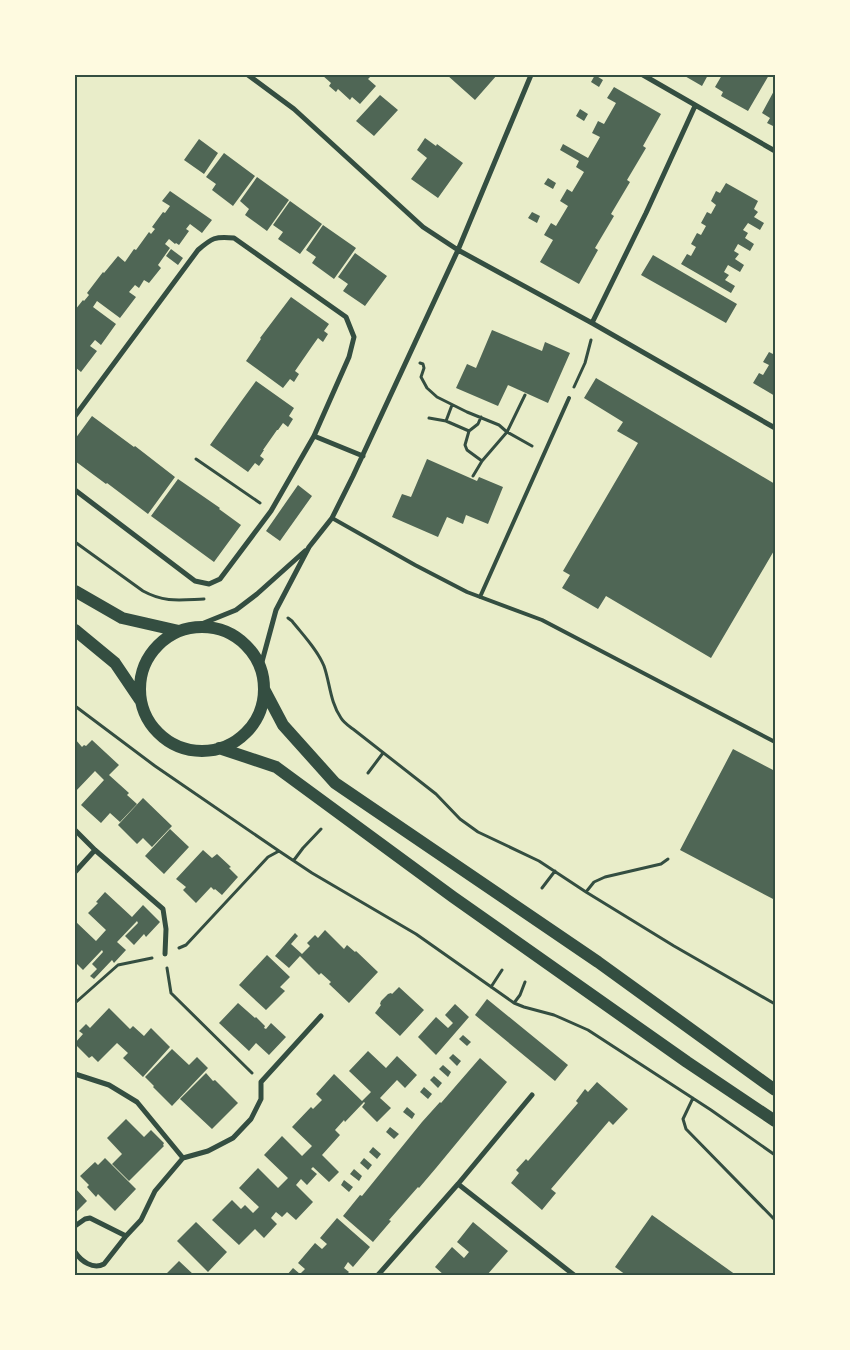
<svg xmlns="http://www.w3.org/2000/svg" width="850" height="1350" font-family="'Exo 2',sans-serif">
  <rect width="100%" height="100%" fill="#e9edc9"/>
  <path fill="#4f6655" d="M322,75H369L371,76L368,79L376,86L360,104L352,97L350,100L338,89L336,92L329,86L331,83Z
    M447,75H497L475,100Z
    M595,75L603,80L599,87L591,82Z
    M683,75H708L702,86Z
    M722,75H769L748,111L721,96L723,92L715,87Z
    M614,87L661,114L643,146L646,148L627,180L630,182L611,214L614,216L595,248L598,250L579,284L540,262L553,240L544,235L551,223L556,226L568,206L560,201L567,189L572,192L584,172L576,167L579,161L560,150L563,144L588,158L600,137L592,133L598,121L604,124L616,103L607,98Z
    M775,89V127L767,123L770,118L762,113Z
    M380,95L398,110L374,136L356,121Z
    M580,109L588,114L584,121L576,116Z
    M425,138L436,146L437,144L463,163L438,198L411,179L427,158L417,150Z
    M199,139L218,153L204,174L184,160Z
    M224,153L255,176L233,206L212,190L216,184L206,177Z
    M257,177L289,200L267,231L245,215L249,209L240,201Z
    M548,178L556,183L553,189L544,184Z
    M726,183L758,201L754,209L758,212L754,217L764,223L760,230L748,223L743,230L748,233L745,238L754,244L750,251L738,244L734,251L739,254L735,259L744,265L740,272L728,265L724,272L729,275L725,280L735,286L731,293L681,264L687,254L691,256L696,247L691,244L697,233L701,235L706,226L701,223L707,212L711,214L716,205L711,201L716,191L720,193Z
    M170,191L212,220L202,233L190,224L186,229L189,231L179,245L176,243L175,244L169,239L165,244L170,248L158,265L161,268L149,283L144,280L139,288L135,285L129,292L136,297L120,318L97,301L93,307L116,324L101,345L95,340L90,346L97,351L81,372L75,367V310L83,300L84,301L89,295L87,293L103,272L104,273L118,256L125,262L134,249L136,250L149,232L151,234L155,229L152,227L163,212L165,213L170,206L162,201Z
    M290,201L322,224L300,254L278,239L283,232L273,225Z
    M532,212L540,216L537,223L528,218Z
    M323,225L356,248L334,279L312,263L316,257L306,250Z
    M171,249L183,258L178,265L166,256Z
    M355,253L387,276L365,306L343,291L348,284L338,277Z
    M653,255L737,304L726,323L641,275Z
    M291,297L329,324L324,331L328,334L323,342L318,338L313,345L295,371L299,374L294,382L290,379L283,388L246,361L261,339L260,338Z
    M492,330L542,351L545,342L570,353L548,403L508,385L498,406L456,388L467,364L476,368Z
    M775,350V396L753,383L759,373L763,375L769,365L763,362L769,352L773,354Z
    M596,378L775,484V549L711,658L606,596L598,609L562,588L570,575L563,571L638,443L617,431L623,422L584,398Z
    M256,381L294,408L289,416L293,419L288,427L283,423L278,430H277L263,450H264L260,456L264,459L259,466L255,463L248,472L210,445L240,403Z
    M92,416L134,447L135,446L175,477L148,514L107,483L106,484L75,461V439Z
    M427,459L477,481L479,477L503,487L488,524L466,515L463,524L447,517L438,537L392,517L402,494L411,497Z
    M178,479L220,508L219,509L241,525L214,562L151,516Z
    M298,485L312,496L280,541L266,531Z
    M75,739L82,747L84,745L86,746L92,740L119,765L109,775L129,793L127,795L137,804L120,822L110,813L101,823L81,805L104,780L95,771L75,792Z
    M733,749L775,771V900L680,850Z
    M143,798L172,826L152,847L143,838L137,844L118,825Z
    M170,829L189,847L164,874L145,856Z
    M203,850L212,858L217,854L231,867L229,868L238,877L222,895L215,889L214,890L211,887L196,903L183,890L186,887L176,879Z
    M105,892L132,917L143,905L160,922L146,937L144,934L134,945L125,936L138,923L137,921L117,942L126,950L114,963L112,960L94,979L90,976L97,969L92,964L103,952L102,950L83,970L75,962V921L96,941L106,930L88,913L98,903L96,902Z
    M325,930L344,949L347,945L355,952L356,951L378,972L349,1003L329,984L331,982L321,973L319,975L300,956L289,968L275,956L295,933L298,936L291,944L302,954L310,946L307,943L315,935L318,938Z
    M267,955L290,977L280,987L285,991L266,1010L239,985Z
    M399,987L424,1010L400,1036L375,1013L381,1005L380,1004L381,1001L388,994L391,993L392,994Z
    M487,999L568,1065L555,1081L475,1015Z
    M238,1003L255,1018L256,1017L265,1026L264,1028L266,1029L271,1023L286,1037L269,1055L256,1043L249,1051L219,1023Z
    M455,1004L469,1017L436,1055L418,1037L436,1017L448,1028L453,1023L445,1015Z
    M109,1008L130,1029L133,1026L144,1036L151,1028L170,1047L143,1077L123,1058L128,1053L117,1043L98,1062L92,1056L89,1058L75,1044V1043L83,1034L79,1031L86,1024L90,1028Z
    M463,1035L471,1042L467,1046L459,1039Z
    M172,1049L189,1065L197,1057L208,1068L172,1106L153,1087L154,1086L145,1077Z
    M368,1051L386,1068L397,1056L417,1075L405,1088L397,1080L380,1098L391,1108L377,1122L362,1107L365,1103L364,1102L345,1122L344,1120L335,1130L340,1135L322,1155L339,1172L329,1182L313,1167L311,1169L317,1174L307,1185L301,1179L296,1185L313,1202L296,1220L287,1212L282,1217L276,1212L271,1218L277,1224L264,1238L255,1229L239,1245L212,1220L232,1200L241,1209L245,1205L253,1213L259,1207L239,1188L258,1168L278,1188L288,1178L264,1155L282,1136L302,1156L312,1146L292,1127L311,1107L313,1109L322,1100L316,1094L334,1074L362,1101L371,1092L349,1071Z
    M453,1054L461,1061L457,1066L449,1058Z
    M480,1058L507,1082L436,1168L419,1188L418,1187L389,1220L391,1221L373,1242L343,1216L360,1195L362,1196L422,1122L440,1102L441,1103Z
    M443,1065L451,1072L448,1077L439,1069Z
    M206,1073L213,1081L215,1080L238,1103L212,1129L180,1099Z
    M434,1076L442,1083L438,1088L430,1080Z
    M597,1082L628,1109L613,1125L609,1121L551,1189L556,1193L542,1210L511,1183L519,1173L516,1170L526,1159L528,1161L578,1103L576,1101L585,1089L588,1092Z
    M424,1087L432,1094L428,1099L420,1092Z
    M407,1107L415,1114L412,1119L403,1112Z
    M126,1119L144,1137L151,1130L164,1143L163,1145L164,1146L129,1181L112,1164L122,1154L107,1138Z
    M390,1127L399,1134L394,1139L386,1132Z
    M373,1147L381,1154L377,1159L369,1152Z
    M105,1158L136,1189L115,1211L98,1194L96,1197L87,1187L89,1185L80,1176L95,1162L98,1165Z
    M364,1158L372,1165L368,1170L360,1163Z
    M354,1169L362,1176L359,1181L350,1174Z
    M344,1180L353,1187L349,1192L341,1185Z
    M75,1188L87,1201L75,1213Z
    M652,1215L736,1275H626L615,1267Z
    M337,1218L370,1247L353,1267L348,1262L344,1268L349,1272L346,1275H287L293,1268L300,1274L305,1269L298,1263L315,1243L322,1249L327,1244L320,1238Z
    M196,1222L227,1252L208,1272L177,1241Z
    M473,1222L508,1251L487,1275H444L435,1267L452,1247L464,1258L469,1252L457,1242Z
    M179,1261L194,1275H165Z"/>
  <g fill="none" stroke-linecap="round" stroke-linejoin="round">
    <path stroke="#344e41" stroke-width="3" d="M420,363L423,364L424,368L421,377L427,388L437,397L467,412L499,425L507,432L532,446
      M574,387L585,363L591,340
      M452,405L446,421L469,431
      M481,417L478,424L469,431L465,445L467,450L482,461
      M429,418L446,421
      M196,459L260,503
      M473,476L482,461L507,432L525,395
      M75,542L143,591C165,603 180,600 204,599
      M288,618L292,621C303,635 317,649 324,666C330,683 330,702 341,718C344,723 349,726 353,729L436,794L460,819L478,832L539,861L586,892L674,946L775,1004
      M75,706L155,766L279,851L312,873L416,934L514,1003L524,1007L554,1015L588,1030L711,1110L775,1155
      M368,773L383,753
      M294,860L303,848L321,829
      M542,888L555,871
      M586,892L594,882L605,877L661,864L668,859
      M179,948L186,945L268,857L279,851
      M167,968L171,993L252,1073
      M491,987L502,970
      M75,1003L118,965L152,958
      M514,1003L520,995L525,982
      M693,1098L683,1119L686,1129L775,1220"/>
    <path stroke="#344e41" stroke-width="4" d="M332,518L415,565L467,592L542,620L775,742
      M480,597L569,398"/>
    <path stroke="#344e41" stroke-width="5" d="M248,75L294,109L423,227L458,250L592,323L775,428
      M643,75L775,151
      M592,323L646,213L695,106
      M75,416L198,250C212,238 215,236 234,238L346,317L354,337L349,357L314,436
      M75,490L195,581L209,584L220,579L271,511L314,436L363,456
      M199,625L236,610L257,594L305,551
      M260,669L276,610L309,547L332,518L353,476L458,250L531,75
      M75,830L95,850L163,909L166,929L165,954
      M75,872L95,850
      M75,1074L109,1085L137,1102L183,1158
      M183,1158L208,1151L233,1138L251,1119L261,1099V1082L321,1016
      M458,1184L574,1275
      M75,1226L85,1219L90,1218L126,1236
      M75,1252C81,1261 93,1270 104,1264L126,1236L141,1220L155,1191L183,1158
      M378,1275L458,1184L532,1095"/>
    <path stroke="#344e41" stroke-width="12" d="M75,591L122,618L179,631
      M140 689a62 62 0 1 1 124 0a62 62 0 1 1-124 0Z
      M75,630L115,663L140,700
      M264,689L283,725L335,783L598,962L775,1090
      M219,748L276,767L453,897L687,1062L775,1121"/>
  </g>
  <rect width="850" height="1350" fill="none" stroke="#fefae0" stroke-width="152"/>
  <rect x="76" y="76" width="698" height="1198" fill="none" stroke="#344e41" stroke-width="2"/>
</svg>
